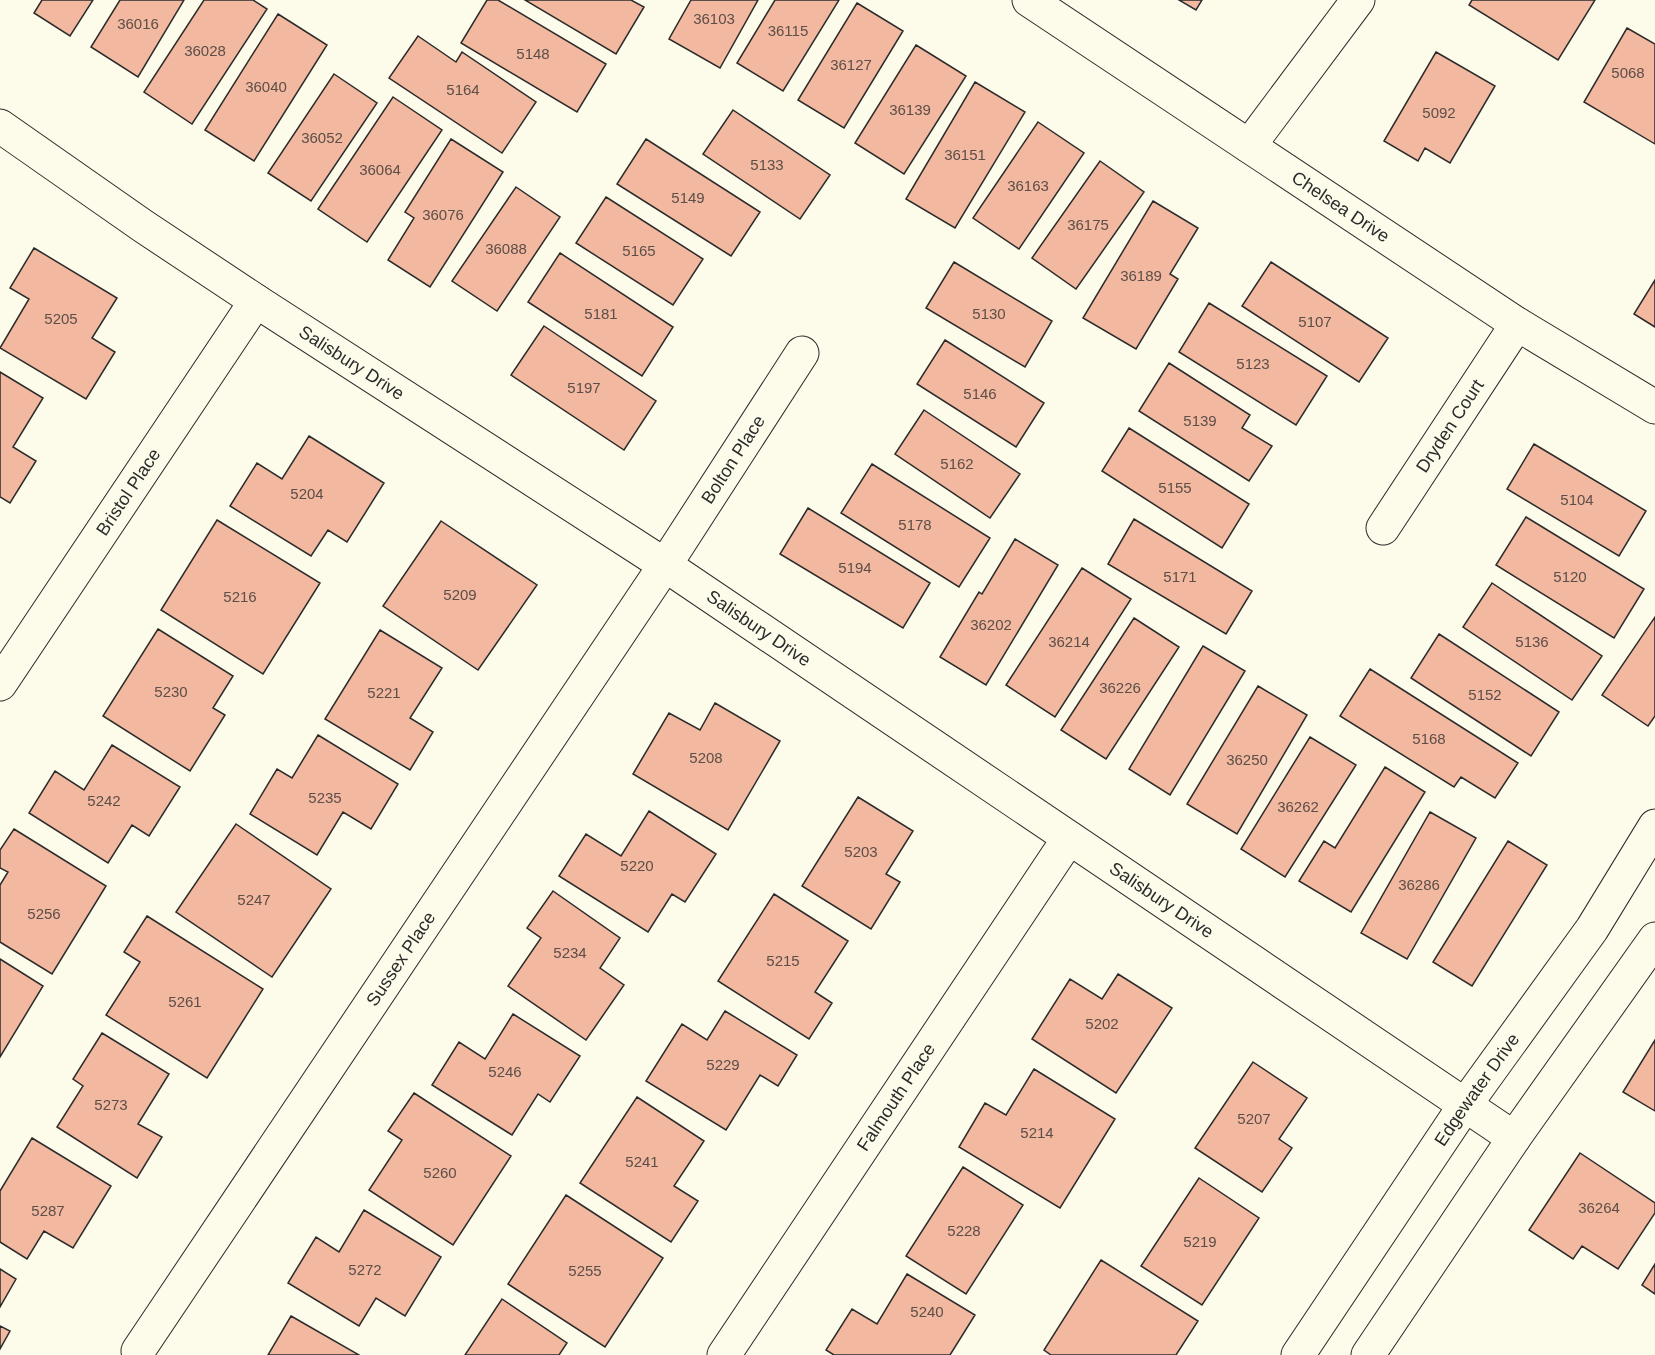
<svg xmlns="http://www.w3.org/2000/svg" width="1655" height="1355" font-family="Arial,sans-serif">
  <rect width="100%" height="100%" fill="#fdfbea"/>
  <path fill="#f2b8a0" stroke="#2b2b2b" stroke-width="1.5" d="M42,0H93L70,36L34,13Z
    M120,0H184L138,77L91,47Z
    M204,0H253L267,9L192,124L144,92Z
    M487,0H498L606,64L577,112L461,43Z
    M525,0H631L644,7L616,54Z
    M691,0H758L720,68L669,39Z
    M775,0H839L783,91L737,63Z
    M1179,0H1202L1196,10Z
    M1472,0H1595L1558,60L1469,5Z
    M857,3L903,31L844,128L798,100Z
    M278,14L327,45L254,161L205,130Z
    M1627,28L1655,44V144L1584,102Z
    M418,36L456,62L462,52L536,102L502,153L389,78Z
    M916,45L966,76L904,174L855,143Z
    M1436,52L1495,86L1450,163L1425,148L1418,161L1384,141Z
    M334,74L377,103L311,201L268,173Z
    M975,82L1025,112L955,228L906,199Z
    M393,97L442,130L367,242L318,209Z
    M733,110L830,175L800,219L703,154Z
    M1038,122L1084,153L1019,249L973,218Z
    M451,139L503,172L430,287L388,260L414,218L405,212Z
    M646,139L760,212L731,256L617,184Z
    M1100,161L1144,192L1076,289L1032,258Z
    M516,187L560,217L497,311L452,281Z
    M606,197L703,259L673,305L576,243Z
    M1153,201L1198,228L1170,274L1178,279L1136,349L1083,318Z
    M34,248L117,298L92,338L115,352L86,399L0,348L29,299L10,288Z
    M560,253L673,327L642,376L528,302Z
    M954,262L1052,321L1025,367L926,308Z
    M1271,262L1388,338L1359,382L1242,306Z
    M1655,280V327L1634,314Z
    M1209,303L1327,376L1296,425L1179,352Z
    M544,326L656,401L624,450L511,375Z
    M945,340L1044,403L1016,447L917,384Z
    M1169,363L1250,415L1242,428L1272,446L1249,481L1139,411Z
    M0,372L43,398L13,447L36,461L10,503L0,497Z
    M924,410L1020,474L990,518L895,454Z
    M1129,428L1249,504L1222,548L1102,471Z
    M309,436L384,483L347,542L328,530L311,556L230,506L257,463L282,479Z
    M1534,444L1646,511L1619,556L1507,489Z
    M872,464L990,538L959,587L841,513Z
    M808,508L930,583L903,628L780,554Z
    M1526,517L1644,589L1614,638L1496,565Z
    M1134,519L1252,591L1226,634L1108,564Z
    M217,520L320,583L263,674L161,610Z
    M441,521L537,585L478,670L383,606Z
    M1015,539L1058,565L986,685L940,657L979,592L982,594Z
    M1082,568L1131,599L1055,717L1006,685Z
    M1492,583L1602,656L1572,700L1463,627Z
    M1655,617V716L1648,726L1602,695Z
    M1134,618L1179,647L1106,759L1061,730Z
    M158,629L233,676L213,708L225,715L190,771L103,716Z
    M380,630L442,668L410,718L433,732L410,770L325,719Z
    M1439,634L1559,712L1531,756L1411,678Z
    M1203,646L1245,671L1170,795L1129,769Z
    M1370,669L1518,763L1495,798L1461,777L1454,787L1340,716Z
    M1258,686L1307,715L1237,834L1187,804Z
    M715,703L780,741L728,830L633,774L669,713L700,730Z
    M318,735L398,784L371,829L343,812L317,855L250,814L277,769L292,778Z
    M1310,737L1356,765L1285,877L1241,849Z
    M112,745L180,787L149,836L132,825L108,863L29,813L55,771L84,790Z
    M1385,767L1425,792L1351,912L1299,881L1324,841L1335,848Z
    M858,797L913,831L886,874L900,882L871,929L802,886Z
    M649,811L716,854L685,902L672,894L648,932L559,876L586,834L621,856Z
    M1430,812L1476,838L1407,959L1361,933Z
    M236,824L331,889L272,977L176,912Z
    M14,829L106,886L52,974L0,942V885L8,872L0,868V850Z
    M1508,841L1547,865L1472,986L1433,962Z
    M553,891L620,938L600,968L624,985L586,1040L508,986L541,938L527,928Z
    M774,894L848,941L815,992L832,1003L809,1039L718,981Z
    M147,916L263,989L207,1078L106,1015L140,962L124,952Z
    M0,959L43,986L0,1057Z
    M1118,974L1172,1008L1116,1093L1032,1039L1070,979L1102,999Z
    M725,1011L797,1055L778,1086L760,1075L726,1130L646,1081L682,1024L707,1040Z
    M513,1014L580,1056L550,1102L538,1094L512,1135L432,1085L459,1042L485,1059Z
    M102,1033L169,1074L138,1124L162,1137L137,1178L57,1127L83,1086L73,1079Z
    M1655,1040V1111L1623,1092Z
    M1253,1062L1307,1098L1279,1139L1292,1148L1262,1192L1195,1148Z
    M1034,1069L1115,1119L1060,1208L959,1147L985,1103L1006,1115Z
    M414,1093L511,1156L453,1245L369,1190L402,1140L388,1131Z
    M637,1097L704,1141L674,1186L698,1201L671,1242L580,1183Z
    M32,1138L111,1186L73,1248L44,1231L27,1259L0,1242V1191Z
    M1580,1153L1655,1203V1213L1618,1269L1582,1246L1573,1259L1529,1230Z
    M963,1167L1023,1205L966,1294L906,1256Z
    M1199,1178L1259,1218L1202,1305L1141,1266Z
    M566,1195L663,1258L605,1347L508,1284Z
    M364,1210L441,1257L405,1316L376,1298L359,1326L288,1283L316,1237L339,1252Z
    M1101,1260L1198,1321L1176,1355H1051L1044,1350Z
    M1655,1264V1294L1642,1285Z
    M0,1269L16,1279L0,1307Z
    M907,1274L975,1315L950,1355H834L826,1350L852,1309L877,1324Z
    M502,1299L567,1343L559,1355H465Z
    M291,1316L359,1355H268Z
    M0,1326L10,1331L0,1349Z"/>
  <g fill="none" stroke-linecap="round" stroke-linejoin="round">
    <g stroke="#2b2b2b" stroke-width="35">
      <g id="minor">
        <path id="s1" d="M1029,0L1517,324L1655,407"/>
        <path id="s2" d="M0,126L143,226L256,301L665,565L1514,1138"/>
        <path d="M1249,146L1358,0"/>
        <path id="s3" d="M1383,528L1517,324"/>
        <path id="s4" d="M0,684L256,301"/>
        <path id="s5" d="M138,1351L665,565L802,353"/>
        <path id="s6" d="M724,1355L1069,838"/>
      </g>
    </g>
    <g stroke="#2b2b2b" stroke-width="35">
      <g id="tertiary">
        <path id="s7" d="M1298,1355L1465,1105L1592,929L1655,826"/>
        <path d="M1368,1355L1514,1138L1655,939"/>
      </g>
    </g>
    <use href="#minor" stroke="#fdfbea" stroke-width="33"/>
    <use href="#tertiary" stroke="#fdfbea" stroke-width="33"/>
  </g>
  <g text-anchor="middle" stroke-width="4.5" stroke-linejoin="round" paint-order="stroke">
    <g font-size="15" fill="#5d4e48">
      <text x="714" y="24">36103</text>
      <text x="138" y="29">36016</text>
      <text x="788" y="36">36115</text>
      <text x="205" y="56">36028</text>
      <text x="533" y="59">5148</text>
      <text x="851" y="70">36127</text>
      <text x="1628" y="78">5068</text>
      <text x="266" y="92">36040</text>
      <text x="463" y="95">5164</text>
      <text x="910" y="115">36139</text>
      <text x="1439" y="118">5092</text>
      <text x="322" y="143">36052</text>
      <text x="965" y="160">36151</text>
      <text x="767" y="170">5133</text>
      <text x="380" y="175">36064</text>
      <text x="1028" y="191">36163</text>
      <text x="688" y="203">5149</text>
      <text x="443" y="220">36076</text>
      <text x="1088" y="230">36175</text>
      <text x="506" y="254">36088</text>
      <text x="639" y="256">5165</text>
      <text x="1141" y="281">36189</text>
      <text x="601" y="319">5181</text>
      <text x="989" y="319">5130</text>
      <text x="61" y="324">5205</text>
      <text x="1315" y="327">5107</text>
      <text x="1253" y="369">5123</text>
      <text x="584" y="393">5197</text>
      <text x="980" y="399">5146</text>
      <text x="1200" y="426">5139</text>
      <text x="957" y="469">5162</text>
      <text x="1175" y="493">5155</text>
      <text x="307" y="499">5204</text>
      <text x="1577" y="505">5104</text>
      <text x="915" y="530">5178</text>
      <text x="855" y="573">5194</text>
      <text x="1180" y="582">5171</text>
      <text x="1570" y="582">5120</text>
      <text x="460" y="600">5209</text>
      <text x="240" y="602">5216</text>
      <text x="991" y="630">36202</text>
      <text x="1069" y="647">36214</text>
      <text x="1532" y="647">5136</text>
      <text x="1120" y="693">36226</text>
      <text x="171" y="697">5230</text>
      <text x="384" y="698">5221</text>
      <text x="1485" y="700">5152</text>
      <text x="1429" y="744">5168</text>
      <text x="706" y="763">5208</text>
      <text x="1247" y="765">36250</text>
      <text x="325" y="803">5235</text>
      <text x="104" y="806">5242</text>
      <text x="1298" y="812">36262</text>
      <text x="861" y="857">5203</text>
      <text x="637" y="871">5220</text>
      <text x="1419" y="890">36286</text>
      <text x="254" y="905">5247</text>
      <text x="44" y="919">5256</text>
      <text x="570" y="958">5234</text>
      <text x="783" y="966">5215</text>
      <text x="185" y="1007">5261</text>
      <text x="1102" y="1029">5202</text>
      <text x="723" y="1070">5229</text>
      <text x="505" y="1077">5246</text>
      <text x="111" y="1110">5273</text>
      <text x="1254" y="1124">5207</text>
      <text x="1037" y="1138">5214</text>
      <text x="642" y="1167">5241</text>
      <text x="440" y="1178">5260</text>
      <text x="1599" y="1213">36264</text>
      <text x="48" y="1216">5287</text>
      <text x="964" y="1236">5228</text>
      <text x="1200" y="1247">5219</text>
      <text x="365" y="1275">5272</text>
      <text x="585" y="1276">5255</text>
      <text x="927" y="1317">5240</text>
    </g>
    <g font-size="18" fill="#2b2b2b" stroke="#fdfbea">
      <text dy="6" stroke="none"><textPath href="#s1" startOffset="374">Chelsea Drive</textPath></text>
      <text dy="6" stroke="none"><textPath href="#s2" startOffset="424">Salisbury Drive</textPath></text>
      <text dy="6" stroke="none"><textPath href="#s3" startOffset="122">Dryden Court</textPath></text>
      <text dy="6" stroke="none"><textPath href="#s5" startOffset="1072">Bolton Place</textPath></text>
      <text dy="6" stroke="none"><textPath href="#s4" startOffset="231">Bristol Place</textPath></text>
      <text dy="6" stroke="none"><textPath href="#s2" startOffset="910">Salisbury Drive</textPath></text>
      <text dy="6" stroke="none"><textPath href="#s2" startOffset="1396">Salisbury Drive</textPath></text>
      <text dy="6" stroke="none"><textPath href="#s5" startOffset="472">Sussex Place</textPath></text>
      <text dy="6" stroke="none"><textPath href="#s7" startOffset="320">Edgewater Drive</textPath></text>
      <text dy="6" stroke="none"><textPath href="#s6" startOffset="310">Falmouth Place</textPath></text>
    </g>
  </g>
</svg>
